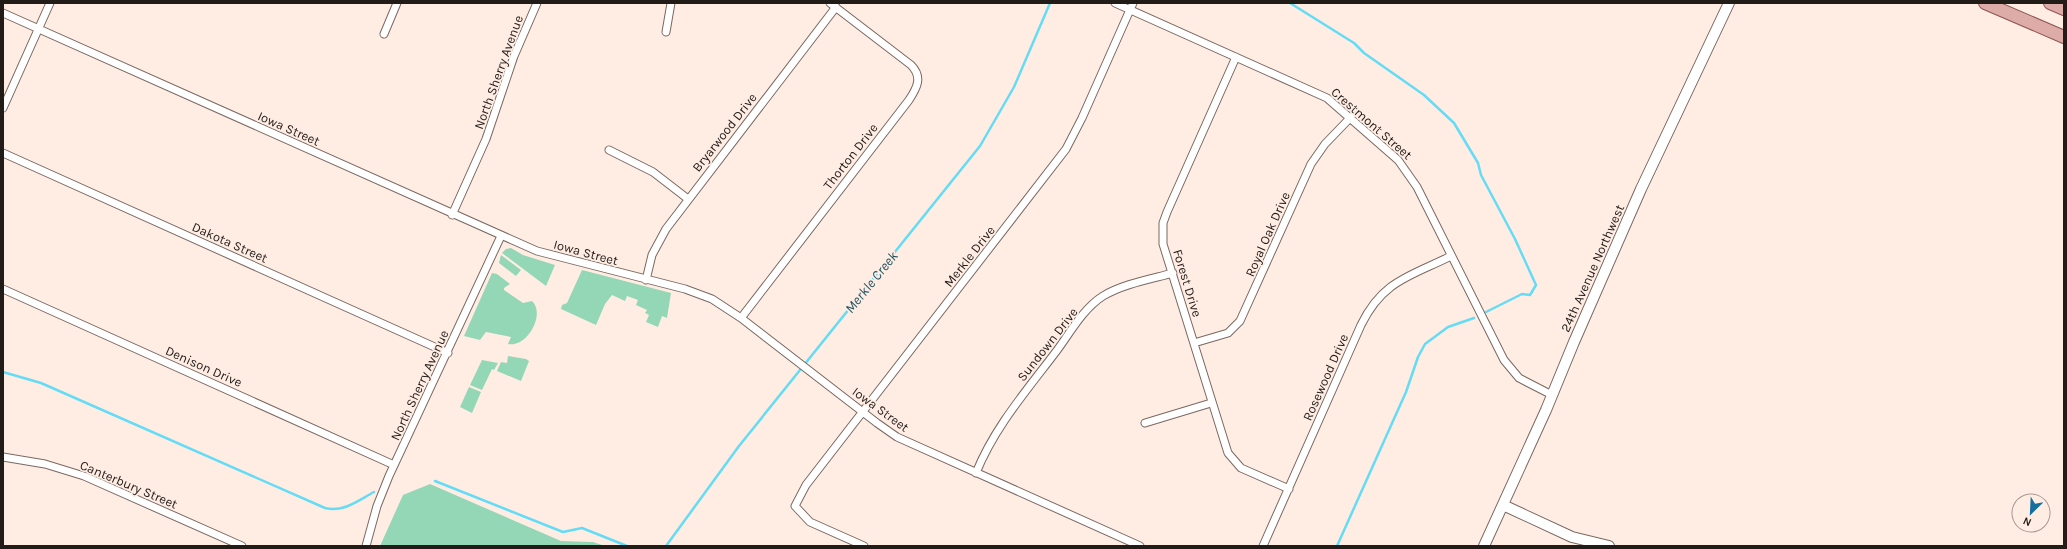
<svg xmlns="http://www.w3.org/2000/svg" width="2067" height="549" font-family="Karla,sans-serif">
  <rect width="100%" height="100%" fill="#ffede4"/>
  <path fill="#94d7b6" d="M511,248L523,255L555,265L546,286L502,253L506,249Z
    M501,255L521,270L516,276L499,263Z
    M582,270L671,293L667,318L662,316L658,327L646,322L649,315L645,313L647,310L636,305L638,300L627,296L625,301L612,295L605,304L596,325L561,309L562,305L567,303Z
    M492,273L497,274L510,284L504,288V290L523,303L532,301C546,314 527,348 508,344L511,337L486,332L480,340L464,336Z
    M508,356L526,359L529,361L521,381L497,371L501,362L507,363Z
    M482,360L498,363L494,370L492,369L482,390L470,385Z
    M469,387L481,392L472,413L460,407Z
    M430,484L561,541L593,542L605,546H380L403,495Z"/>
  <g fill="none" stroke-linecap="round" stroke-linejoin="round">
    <path stroke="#65dcf5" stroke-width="2.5" d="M1290,3L1354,43L1364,53L1424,95L1454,123L1478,163L1481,175L1515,239L1536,285L1530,295L1522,294L1486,312
      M3,372L41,383L325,508C343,513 359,500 374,492
      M435,481L563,532L582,528L627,546
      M666,546L739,446L980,146L1014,87L1050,3
      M1337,546L1406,392L1418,357L1425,344L1448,327L1474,318"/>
    <g stroke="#796962" stroke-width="9">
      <path id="street" d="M1115,3L1327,98L1398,160L1417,187L1504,360L1519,378L1552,395
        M3,13L537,251L685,289L712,299L741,318L877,423L897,437L1140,546
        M666,32L671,3
        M384,34L397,3
        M1236,57L1167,212L1163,223V244L1228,453L1241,468L1289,489
        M3,108L50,3
        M609,150L653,172L688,199
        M3,153L448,353
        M452,215L486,139L514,56L537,3
        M646,280L652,255L666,229L836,7
        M3,289L394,465
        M741,318L909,100C917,88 923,77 911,65L830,3
        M1194,343L1228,333L1240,321L1311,164L1325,144L1351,117
        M1145,423L1211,403
        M3,457L45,464L84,476L242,546
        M976,473C995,426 1028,389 1058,349C1071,331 1084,308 1103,296C1123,284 1151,279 1173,273
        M366,546L377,506L389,476L501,236
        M864,546L810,522L795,506L806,485L1066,149L1082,118L1133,3
        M1263,546L1361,325C1383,280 1411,276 1451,256"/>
    </g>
    <g stroke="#796962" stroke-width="12">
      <path id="secondary" d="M1503,505L1572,537L1609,546
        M1484,546L1546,410L1574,342L1641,189L1729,3"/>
    </g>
    <g stroke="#8d5651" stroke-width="14">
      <path id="primary" d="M1985,3L2064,37
        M2050,3L2064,9"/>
    </g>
    <use href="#street" stroke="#fff" stroke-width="7"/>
    <use href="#secondary" stroke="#fff" stroke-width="10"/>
    <use href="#primary" stroke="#ddaca9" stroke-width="12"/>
  </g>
  <g text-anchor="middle" stroke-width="3.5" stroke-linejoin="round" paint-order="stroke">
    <g font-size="13" fill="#221c19" stroke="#ffede4">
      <text transform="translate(498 72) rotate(-70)" y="5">North Sherry Avenue</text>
      <text transform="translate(1372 123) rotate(41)" y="5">Crestmont Street</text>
      <text transform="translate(289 128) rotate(24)" y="5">Iowa Street</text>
      <text transform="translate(724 132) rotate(-52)" y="5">Bryarwood Drive</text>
      <text transform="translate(850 156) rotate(-52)" y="5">Thorton Drive</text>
      <text transform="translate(1267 234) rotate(-66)" y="5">Royal Oak Drive</text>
      <text transform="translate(230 242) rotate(24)" y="5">Dakota Street</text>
      <text transform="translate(586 252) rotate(15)" y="5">Iowa Street</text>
      <text transform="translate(969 256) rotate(-52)" y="5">Merkle Drive</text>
      <text transform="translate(1592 268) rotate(-66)" y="5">24th Avenue Northwest</text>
      <text transform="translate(1188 283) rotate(73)" y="5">Forest Drive</text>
      <text transform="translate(1047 344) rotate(-52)" y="5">Sundown Drive</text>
      <text transform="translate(204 366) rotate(24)" y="5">Denison Drive</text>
      <text transform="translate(1325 377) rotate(-66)" y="5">Rosewood Drive</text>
      <text transform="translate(419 385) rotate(-65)" y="5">North Sherry Avenue</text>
      <text transform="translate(881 409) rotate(36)" y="5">Iowa Street</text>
      <text transform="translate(129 484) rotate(23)" y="5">Canterbury Street</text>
    </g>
    <g font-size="14" font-style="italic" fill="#20535e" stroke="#ffede4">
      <text transform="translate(871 282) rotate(-51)" y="5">Merkle Creek</text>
    </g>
  </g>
  <rect width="2067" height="549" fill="none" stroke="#221c19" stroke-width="8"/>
  <g transform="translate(2031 513) rotate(204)"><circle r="19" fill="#ffede4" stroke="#a79993"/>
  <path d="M0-3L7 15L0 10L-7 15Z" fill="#13709e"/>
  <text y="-6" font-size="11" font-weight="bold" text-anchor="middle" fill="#221c19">N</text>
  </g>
</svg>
